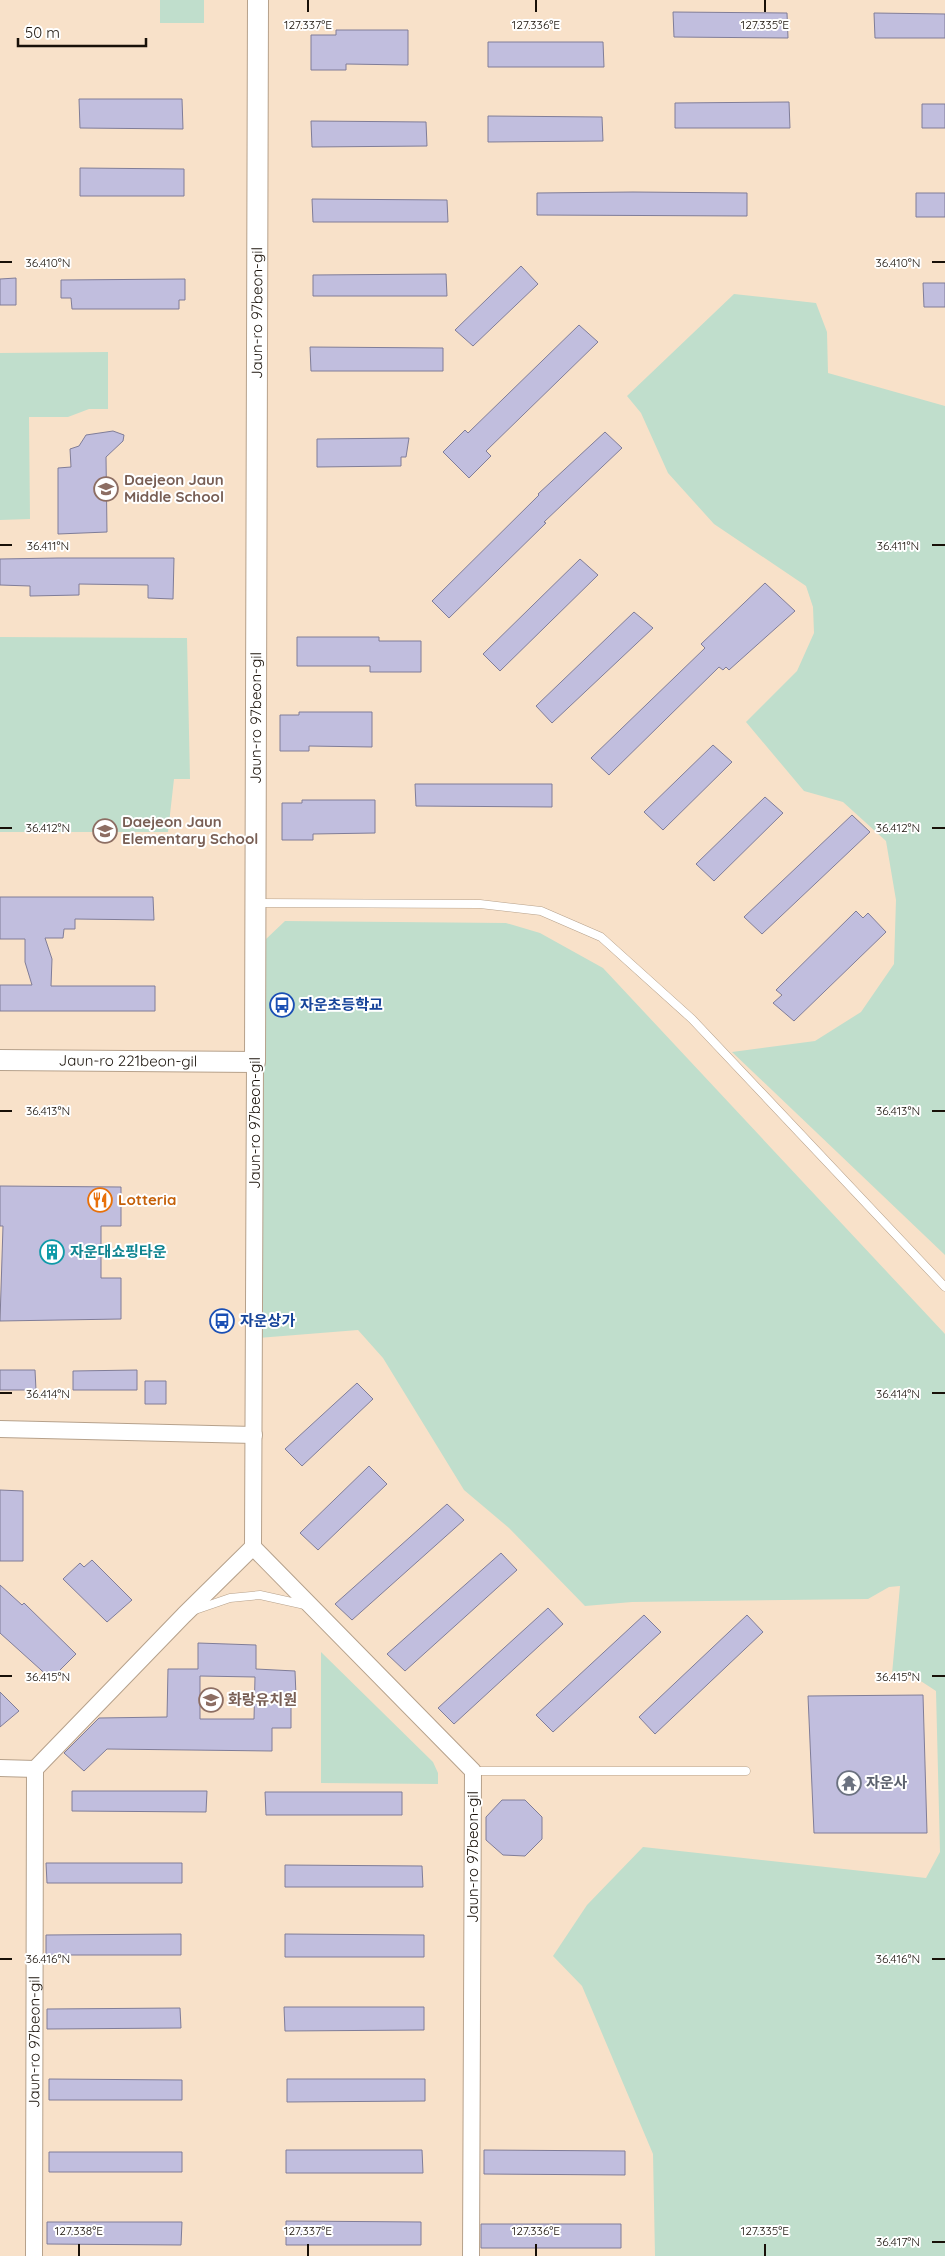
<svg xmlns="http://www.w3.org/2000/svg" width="945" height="2256" font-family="Quicksand,'Noto Sans KR',sans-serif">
  <rect width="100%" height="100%" fill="#f8e1c9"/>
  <path fill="#c0decc" d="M160,0H204V23H160Z
    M734,294L816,303L827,332L828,373L945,406V1255L732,1052L815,1041L861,1012L894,964L896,900L886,841L843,802L804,791L746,722L797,671L814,633L813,607L806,586L714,524L668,473L641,413L627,396Z
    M108,352V409H89L68,417H29L30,519L0,520V353Z
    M0,637L187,638L190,779H174L168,832H0Z
    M285,921L506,923L540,933L603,968L945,1334V2256H655L653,2154L582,1986L553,1956L587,1905L643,1847L926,1878L940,1852L936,1691L910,1674H892L900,1586L889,1587L868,1599L632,1602L585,1606L509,1528L464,1490L383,1358L358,1330L258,1338L265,940Z
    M321,1652L433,1762L438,1773V1784L321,1783Z"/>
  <path fill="#c1bede" stroke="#807d98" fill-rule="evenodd" d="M673,12L787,13L788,38L674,37Z
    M874,13L945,14V38H875Z
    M336,30H408V65L346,64V70H311V35H336Z
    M488,42H603L604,67H488Z
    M79,99H182L183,129L80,128Z
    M789,102L790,128H675V103Z
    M922,104H945V128H922Z
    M488,116L602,117L603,141L488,142Z
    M311,121L426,122L427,146L312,147Z
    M80,168L184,169V196H80Z
    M633,192L747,193V216L537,215V193Z
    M916,193H945V217H916Z
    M312,199L447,200L448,222H313Z
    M521,266L538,284L473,346L455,330Z
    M446,274L447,296H313V275Z
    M16,278V305H0V279Z
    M185,279V300H179V309H72L71,298H61V280Z
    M923,283H945V307H924Z
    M579,325L598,342L486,451L491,456L469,478L443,452L465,430L468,433Z
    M310,347L443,348V371H311Z
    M113,431L124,435L123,441L106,457L107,532L58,534V468L71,467L70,449L79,446L86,435Z
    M605,432L622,448L544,522L546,523L449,618L432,601L539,495L538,494Z
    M409,438L406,457H401V466L317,467V439Z
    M58,558H174L173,599L148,598V585L79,584V595L30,596V586L0,585V559Z
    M580,559L598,575L500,671L483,654Z
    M765,583L795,611L729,670L726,667L723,670L719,667L609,775L591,758L705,648L701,644Z
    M634,612L653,628L552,723L536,706Z
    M297,637H379V641H421V672H370V666H297Z
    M299,712H372V747L309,746V751H280V715H299Z
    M713,745L732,762L663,830L644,812Z
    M415,784H552V807L416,806Z
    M765,797L783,813L714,881L696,864Z
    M302,800H375V833L313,834V840H282V803H302Z
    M852,815L870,832L762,934L744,917Z
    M0,897H153L154,920L75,919V929H64L63,938H45L52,959L51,986H155V1011H0V985H32L25,962V939H0Z
    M856,911L863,918L868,913L886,932L794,1021L773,1003L782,995L776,990Z
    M0,1186L121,1187V1226H101V1278H121V1319L0,1321L3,1226H0Z
    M0,1370H35L36,1390H0Z
    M137,1370V1390H73V1371Z
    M145,1381H166V1404H145Z
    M357,1383L373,1399L302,1466L285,1449Z
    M369,1466L387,1484L318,1550L300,1533Z
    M0,1490L23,1491V1561H0Z
    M447,1504L464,1520L352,1620L335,1604Z
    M501,1553L517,1570L405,1671L387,1654Z
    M92,1560L132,1600L107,1622L63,1579L80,1563L84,1567Z
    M0,1585L22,1605L24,1603L76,1654L51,1679L0,1633Z
    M548,1608L563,1624L454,1724L438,1708Z
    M644,1615L661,1632L553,1732L536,1715Z
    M747,1615L763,1632L655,1734L639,1717Z
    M198,1643L256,1645V1669L295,1671L296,1696L291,1697V1728H272V1751L107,1749L84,1771L64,1753L99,1718L167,1717L168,1669H198ZM200,1676L255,1677L254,1719H200Z
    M0,1692L19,1711L0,1727Z
    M923,1695L927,1833H814L808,1696Z
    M72,1791H207L206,1812L72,1811Z
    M265,1792H402V1815H266Z
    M502,1800H525L542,1817V1839L525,1856L503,1855L486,1840V1817Z
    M46,1863H182V1883H47Z
    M285,1865L422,1866L423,1887H285Z
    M181,1934V1955H46V1935Z
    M285,1934L424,1935V1957H285Z
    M284,2007H424V2030L285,2031Z
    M180,2008L181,2028L47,2029V2009Z
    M49,2079L182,2080V2100H49Z
    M287,2079H425V2101L287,2102Z
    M286,2150H422L423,2173H286Z
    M484,2150L625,2151V2175L484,2174Z
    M49,2152H182V2172H49Z
    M286,2221L421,2222V2245H286Z
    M47,2222H182L181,2245L47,2244Z
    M481,2224H621V2248H481Z"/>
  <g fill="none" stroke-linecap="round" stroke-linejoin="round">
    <g stroke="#b6a18b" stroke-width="9">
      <path id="service" d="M257,903L480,904L541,911L601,937L692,1019L945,1287
        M195,1610L230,1598L260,1595L305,1605
        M473,1771H746"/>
    </g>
    <g stroke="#b6a18b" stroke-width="18">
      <g id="minor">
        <path d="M255,1062L253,1547L473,1771L471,2256"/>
        <path d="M0,1429L254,1435"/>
        <path d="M0,1768L35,1769"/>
        <path id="s1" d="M34,2256L35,1769L184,1615L253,1547"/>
      </g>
    </g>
    <g stroke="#b6a18b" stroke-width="22">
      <g id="tertiary">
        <path id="s2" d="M0,1060L255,1062L258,0"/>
      </g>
    </g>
    <use href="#service" stroke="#fff" stroke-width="8"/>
    <use href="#minor" stroke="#fff" stroke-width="16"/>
    <use href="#tertiary" stroke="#fff" stroke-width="20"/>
  </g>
  <path fill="none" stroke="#181008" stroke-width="2" d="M308,0V12M536,0V12M765,0V12M0,262H12M932,262H945M0,545H12M932,545H945M0,828H12M932,828H945M0,1111H12M932,1111H945M0,1393H12M932,1393H945M0,1676H12M932,1676H945M0,1959H12M932,1959H945M932,2242H945M79,2244V2256M308,2244V2256M536,2244V2256M765,2244V2256"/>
  <defs>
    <g id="school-ring" transform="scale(1.25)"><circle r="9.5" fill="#fff" stroke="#8d6e63" stroke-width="1.5"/><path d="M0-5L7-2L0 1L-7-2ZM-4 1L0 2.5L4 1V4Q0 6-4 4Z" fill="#8d6e63"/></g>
    <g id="bus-ring" transform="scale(1.25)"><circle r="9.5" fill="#fff" stroke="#1a4fb4" stroke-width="1.5"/><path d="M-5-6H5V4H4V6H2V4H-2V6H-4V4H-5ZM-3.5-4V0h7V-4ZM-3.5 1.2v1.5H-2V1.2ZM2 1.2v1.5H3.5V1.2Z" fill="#1a4fb4"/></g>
    <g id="restaurant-ring" transform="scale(1.25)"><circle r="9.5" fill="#fff" stroke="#e8710a" stroke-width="1.5"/><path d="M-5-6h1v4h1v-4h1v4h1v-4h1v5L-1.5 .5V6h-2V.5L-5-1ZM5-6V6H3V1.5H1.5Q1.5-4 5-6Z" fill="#e8710a"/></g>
    <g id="building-ring" transform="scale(1.25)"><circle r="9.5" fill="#fff" stroke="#0f9aa8" stroke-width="1.5"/><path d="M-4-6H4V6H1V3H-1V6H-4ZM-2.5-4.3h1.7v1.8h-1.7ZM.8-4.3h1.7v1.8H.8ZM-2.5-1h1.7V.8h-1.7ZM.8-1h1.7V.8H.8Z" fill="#0f9aa8"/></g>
    <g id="temple-ring" transform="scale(1.25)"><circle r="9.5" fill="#fff" stroke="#6b7280" stroke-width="1.5"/><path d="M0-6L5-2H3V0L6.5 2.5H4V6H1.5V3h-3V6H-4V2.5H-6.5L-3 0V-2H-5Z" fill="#6b7280"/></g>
  </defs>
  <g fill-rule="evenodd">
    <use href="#school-ring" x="106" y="489"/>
    <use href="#school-ring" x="105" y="831"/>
    <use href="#bus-ring" x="282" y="1005"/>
    <use href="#restaurant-ring" x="100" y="1200"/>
    <use href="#building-ring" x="52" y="1252"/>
    <use href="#bus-ring" x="222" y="1321"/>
    <use href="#school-ring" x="211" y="1700"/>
    <use href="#temple-ring" x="849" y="1783"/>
  </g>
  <g text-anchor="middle" stroke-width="4" stroke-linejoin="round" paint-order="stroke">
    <g font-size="15" fill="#181008" stroke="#fff">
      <text dy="5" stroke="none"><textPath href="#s2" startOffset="1004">Jaun-ro 97beon-gil</textPath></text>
      <text dy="5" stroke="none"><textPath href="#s2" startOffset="599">Jaun-ro 97beon-gil</textPath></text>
      <text dy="5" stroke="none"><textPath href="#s2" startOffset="128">Jaun-ro 221beon-gil</textPath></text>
      <text transform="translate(255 1123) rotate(-90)" y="5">Jaun-ro 97beon-gil</text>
      <text transform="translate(473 1857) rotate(-90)" y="5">Jaun-ro 97beon-gil</text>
      <text dy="5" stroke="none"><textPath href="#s1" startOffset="214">Jaun-ro 97beon-gil</textPath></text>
    </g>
    <g font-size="15" font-weight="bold" fill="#785e54" stroke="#fff" text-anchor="start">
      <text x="124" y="485">Daejeon Jaun<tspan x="124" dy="17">Middle School</tspan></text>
      <text x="122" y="827">Daejeon Jaun<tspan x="122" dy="17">Elementary School</tspan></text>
      <text x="228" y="1705">화랑유치원</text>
    </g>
    <g font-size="15" font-weight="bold" fill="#164399" stroke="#fff" text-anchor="start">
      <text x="300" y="1010">자운초등학교</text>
      <text x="240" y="1326">자운상가</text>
    </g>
    <g font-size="15" font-weight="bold" fill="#c56008" stroke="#fff" text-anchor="start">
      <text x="118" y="1205">Lotteria</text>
    </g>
    <g font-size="15" font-weight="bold" fill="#0d838f" stroke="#fff" text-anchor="start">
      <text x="70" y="1257">자운대쇼핑타운</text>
    </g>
    <g font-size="15" font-weight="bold" fill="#5b616d" stroke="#fff" text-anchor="start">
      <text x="866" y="1788">자운사</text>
    </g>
  </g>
  <g font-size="12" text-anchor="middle" fill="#181008" stroke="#fff" stroke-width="4" stroke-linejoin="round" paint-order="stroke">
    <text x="308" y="29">127.337°E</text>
    <text x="536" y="29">127.336°E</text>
    <text x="765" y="29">127.335°E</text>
    <text x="898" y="267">36.410°N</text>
    <text x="48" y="267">36.410°N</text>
    <text x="898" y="550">36.411°N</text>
    <text x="48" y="550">36.411°N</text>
    <text x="48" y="832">36.412°N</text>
    <text x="898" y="832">36.412°N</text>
    <text x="48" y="1115">36.413°N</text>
    <text x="898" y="1115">36.413°N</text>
    <text x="898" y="1398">36.414°N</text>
    <text x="48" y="1398">36.414°N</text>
    <text x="898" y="1681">36.415°N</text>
    <text x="48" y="1681">36.415°N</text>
    <text x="898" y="1963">36.416°N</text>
    <text x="48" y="1963">36.416°N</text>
    <text x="79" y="2235">127.338°E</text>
    <text x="308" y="2235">127.337°E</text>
    <text x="536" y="2235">127.336°E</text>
    <text x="765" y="2235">127.335°E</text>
    <text x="898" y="2246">36.417°N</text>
  </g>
  <path d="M18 38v8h128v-8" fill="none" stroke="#181008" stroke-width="2.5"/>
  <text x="25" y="38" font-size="15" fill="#181008" stroke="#ffffff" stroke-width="4" paint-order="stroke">50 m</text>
</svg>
